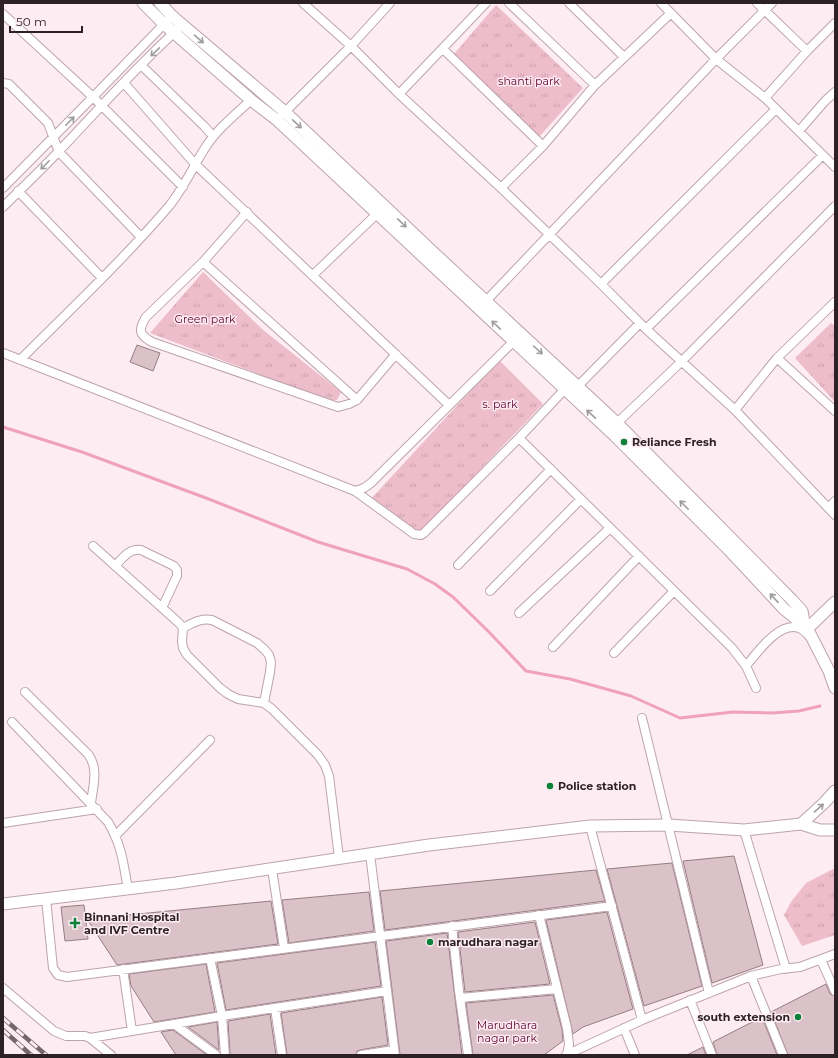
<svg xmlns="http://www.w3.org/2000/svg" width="838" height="1058" font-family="Montserrat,sans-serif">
  <defs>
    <pattern id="park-tufts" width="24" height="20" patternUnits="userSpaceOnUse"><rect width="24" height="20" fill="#eebdcb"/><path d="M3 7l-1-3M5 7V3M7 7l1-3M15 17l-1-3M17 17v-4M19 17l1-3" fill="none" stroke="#cca2ae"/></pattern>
  </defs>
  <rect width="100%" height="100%" fill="#fdecf1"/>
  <path fill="url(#park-tufts)" d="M496,5L583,88L539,137L454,54Z
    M203,272L262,329L341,392L337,400H327L150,333Z
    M831,323L835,326V402L795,358Z
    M499,360L543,404L414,539L370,500Z
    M835,868V935L802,946L784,915L791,902L806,883Z"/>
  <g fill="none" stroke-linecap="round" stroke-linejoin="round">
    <path stroke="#efa2ba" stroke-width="3" d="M3,427L82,452L206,498L318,542L407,569L435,584L453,597L489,632L526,671L570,679L631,696L680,718L733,712L772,713L799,711L820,706"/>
  </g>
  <path fill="#dbc1c8" stroke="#957d83" d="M137,345L160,353L153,371L130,362Z
    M734,856L763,965L712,983L683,861Z
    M672,863L702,986L644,1006L607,869Z
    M596,870L605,901L385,930L380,891Z
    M369,892L374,931L289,943L282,900Z
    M271,901L278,944L117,965L87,919Z
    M84,905L88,939L65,941L61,907Z
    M607,912L633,1009L583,1027L573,1034L546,920Z
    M535,922L550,984L465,992L458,932Z
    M447,933L462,1055H400L386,941Z
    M375,942L381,986L226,1010L217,963Z
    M206,964L215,1012L154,1022L131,986L129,974Z
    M826,984L830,994L835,996V1055H788L771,1012Z
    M553,995L562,1029L563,1041L544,1055H473L466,1003Z
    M382,997L388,1045L360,1050L357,1051L356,1055H287L281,1013Z
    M270,1014L276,1055H230L228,1021Z
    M762,1017L777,1055H717L713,1042Z
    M217,1022L219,1050L188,1027Z
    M173,1030L207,1055H176L161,1032Z
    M703,1047L706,1055H687Z"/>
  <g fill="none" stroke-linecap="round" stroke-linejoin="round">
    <g stroke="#bda4ab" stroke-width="10">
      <path id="street" d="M303,3L351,46L399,94L501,188L601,284L646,329L735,410L835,515
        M509,3L595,85
        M569,3L624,57
        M661,3L716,59L765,98L835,167
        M757,3L807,51L835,23
        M3,14L93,97L183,187
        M443,49L543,146
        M141,65L204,126L213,136
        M3,83L9,84L48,123L59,152L141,237
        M124,83L195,164L449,405
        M399,94L486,3
        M765,98L807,51
        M282,115L351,46L390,3
        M799,131L825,101L835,92
        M3,188L93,97L168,20
        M501,188L543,146L595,85L671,13
        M18,191L102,278
        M3,207C22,188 41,170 59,151C98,110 136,67 178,29
        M247,212L203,262L146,317C138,330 139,335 152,342L338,407L349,404L357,400L396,354
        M203,262L357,400
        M313,275L381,210
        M601,284L776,109
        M486,301L716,59L772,3
        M646,329L823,155
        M3,353L355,491L364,488L371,483L518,337
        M777,358L835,411
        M20,360C71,309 123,260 170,205C184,187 193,167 205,148C217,129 235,115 251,100
        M578,386L640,323
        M735,410L777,358L835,302
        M617,423L681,362L835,206
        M519,438L732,648L746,666L756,688
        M355,491L414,534L421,535L424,533L519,438L564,390
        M828,508L835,501
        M93,546L179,623L183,628L182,641L183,648L187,655L220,688L228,694L238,699L264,703L272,709L318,755L325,765L329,776L339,858
        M458,565L551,469
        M115,566C123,558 129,548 141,550L174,566L177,570V576L162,608
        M490,591L581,499
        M519,613L610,528
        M183,628C193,623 200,618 212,620L257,643L265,650L269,655L271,662L270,672L264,703
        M553,647L639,556
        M614,653L674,591
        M746,666C757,653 779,621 799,628C803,629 806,633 809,636
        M25,692L88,754C99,768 93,786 91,803
        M642,718L709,993
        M12,722L108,822C122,846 123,862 128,889
        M3,823L97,809
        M590,826L642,1020
        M744,830L786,969
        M116,835L210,740
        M370,854L395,1055
        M272,869L284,948
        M46,899L53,968L58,975L67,977L612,906
        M539,915L567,1028L569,1044L567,1055
        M452,926L459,991L468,1055
        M210,958L222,1016L225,1055
        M821,960L835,991
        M123,969L132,1031
        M751,976L783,1055
        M3,988L54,1031L66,1036H85L90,1038L111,1055
        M460,998L557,989
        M690,1000L712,1055
        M275,1008L282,1055
        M174,1024L216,1055
        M624,1028L635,1055
        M90,1038L222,1016L387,991
        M361,1055L394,1050
        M566,1055L642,1020L751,976L781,969L800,967L835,954"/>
    </g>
    <g stroke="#bda4ab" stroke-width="13">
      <path id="secondary" d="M143,3L164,24L251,100L277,120L615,436L729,550L784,609L795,618L804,622
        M160,3L172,16L285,112L434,253L617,423L792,600L802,611L804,622L829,671L835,688
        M808,628L835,602
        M801,824L824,803L835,791
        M3,904L176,883L429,845L590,826L669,825L744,830L801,824L820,830H835"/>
    </g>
    <use href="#street" stroke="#fff" stroke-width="8"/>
    <use href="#secondary" stroke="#fff" stroke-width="11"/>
    <g stroke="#74676b" stroke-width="4.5">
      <path id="rail" d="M3,1018L46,1055
        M3,1030L31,1055"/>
    </g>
    <use href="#rail" stroke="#fdecf1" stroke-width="3" stroke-dasharray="9" stroke-linecap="butt"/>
  </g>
  <defs><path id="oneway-shaft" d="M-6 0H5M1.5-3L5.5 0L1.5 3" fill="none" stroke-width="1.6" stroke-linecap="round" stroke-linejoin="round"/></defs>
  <g stroke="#a09c9d">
    <use href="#oneway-shaft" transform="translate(199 39) rotate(41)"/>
    <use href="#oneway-shaft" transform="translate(155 52) rotate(136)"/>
    <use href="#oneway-shaft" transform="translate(70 121) rotate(-45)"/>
    <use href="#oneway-shaft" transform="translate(297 124) rotate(43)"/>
    <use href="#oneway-shaft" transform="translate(45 165) rotate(135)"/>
    <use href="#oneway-shaft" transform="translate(402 223) rotate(44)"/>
    <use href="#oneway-shaft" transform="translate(496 325) rotate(-136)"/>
    <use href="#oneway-shaft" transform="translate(538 350) rotate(42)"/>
    <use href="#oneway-shaft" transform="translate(591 414) rotate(-137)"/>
    <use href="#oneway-shaft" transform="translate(684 505) rotate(-135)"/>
    <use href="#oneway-shaft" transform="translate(774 598) rotate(-133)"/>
    <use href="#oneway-shaft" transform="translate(819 808) rotate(-41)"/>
  </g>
  <g fill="#0b8139" stroke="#fdecf1" stroke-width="1.5">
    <circle cx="624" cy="442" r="4"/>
    <circle cx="550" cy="786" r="4"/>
    <path d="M73 917h4v4h4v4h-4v4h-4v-4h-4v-4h4z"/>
    <circle cx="430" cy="942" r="4"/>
    <circle cx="798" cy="1017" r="4"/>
  </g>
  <g text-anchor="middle" stroke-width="3" stroke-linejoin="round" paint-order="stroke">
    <g font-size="11" fill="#600331" stroke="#fdecf1">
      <text x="529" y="85">shanti park</text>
      <text x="205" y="323">Green park</text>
      <text x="500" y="408">s. park</text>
      <text x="507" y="1029">Marudhara<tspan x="507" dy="13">nagar park</tspan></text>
    </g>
    <g font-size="11" font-weight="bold" fill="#2c2225" stroke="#fdecf1" text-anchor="start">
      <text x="632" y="446">Reliance Fresh</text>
      <text x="558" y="790">Police station</text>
      <text x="84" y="921">Binnani Hospital<tspan x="84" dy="13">and IVF Centre</tspan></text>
      <text x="438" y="946">marudhara nagar</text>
      <text x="790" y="1021" text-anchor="end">south extension</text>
    </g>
  </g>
  <rect width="838" height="1058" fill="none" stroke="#2c2225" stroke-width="8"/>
  <path d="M10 26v6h72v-6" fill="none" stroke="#2c2225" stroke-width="2"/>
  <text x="16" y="26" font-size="12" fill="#2c2225" stroke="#fdecf1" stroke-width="3" paint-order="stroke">50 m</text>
</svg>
